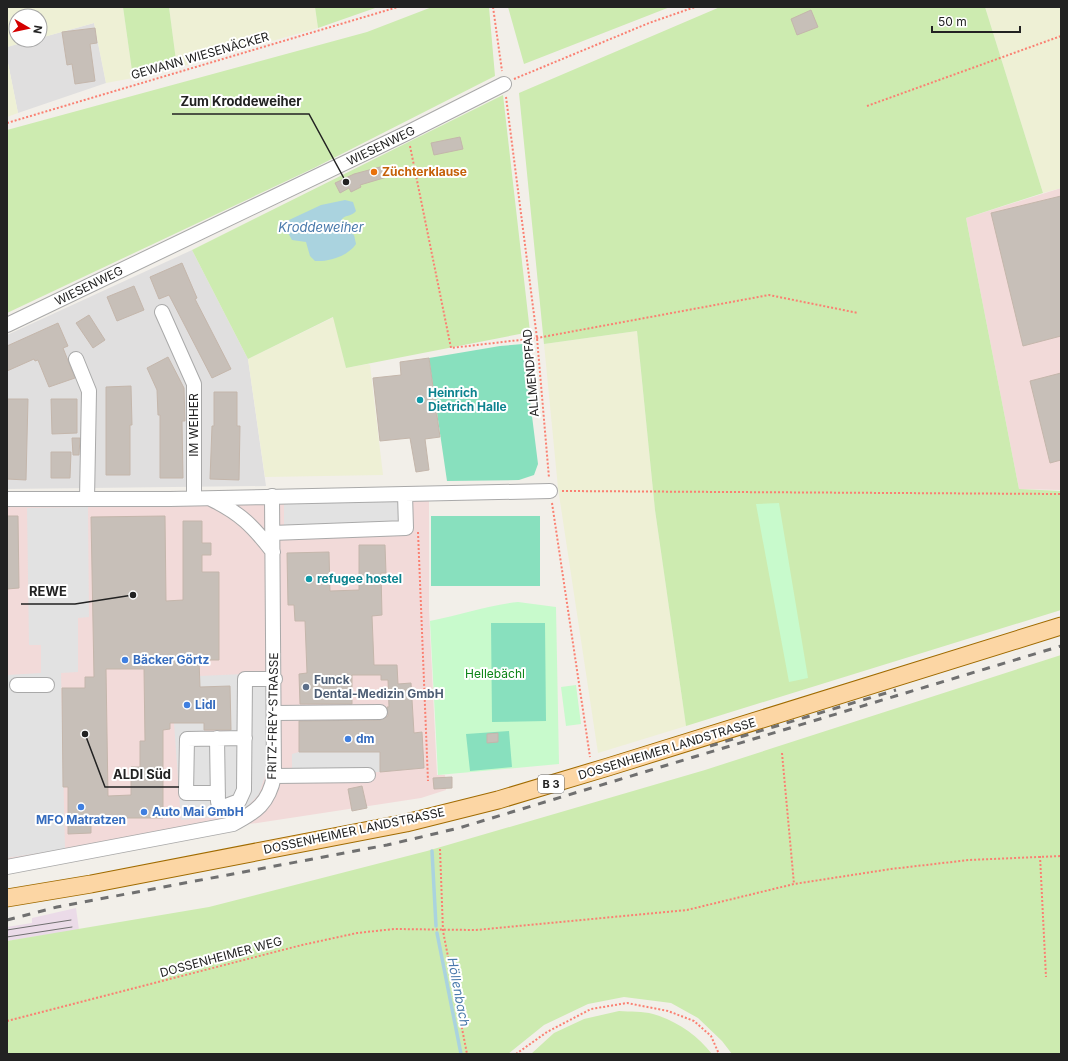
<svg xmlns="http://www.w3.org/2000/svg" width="1068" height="1061" font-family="Inter,sans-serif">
  <rect width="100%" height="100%" fill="#f2efe9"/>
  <path fill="#e0dfdf" d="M94,23L106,83L18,113L7,58V47L32,40H40V38Z
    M192,250L248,359L266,486L7,489V335Z"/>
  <path fill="#f2dad9" d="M1061,188V490L1019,489L966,218Z
    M429,500V610L437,775H445L446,790L421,798L7,861V507L257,505Z"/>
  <path fill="#ebdbe8" d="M76,908L79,930L7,941V927L32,923V918Z"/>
  <path fill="#eef0d5" d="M7,7H123L133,78L106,83L94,23L40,38V16H16V40H32L7,47Z
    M169,7H315L318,28L177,68Z
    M985,7H1061V188L1043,193Z
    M7,58L18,113L7,117Z
    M334,317L346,368L368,364L370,365L383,475L265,477L248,359Z
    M637,331L655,510L686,726L598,753L558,488L544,344Z"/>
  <path fill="#cdebb0" d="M123,7H169L177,68L133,78Z
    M315,7H378L318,28Z
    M432,7H489L495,76L314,168L7,313V130L367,32Z
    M508,7H670L524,64Z
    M720,7H985L1043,193L966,218L1019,489L1061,491V610L686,726L655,510L637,331L544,344L519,93Z
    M503,95L530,332L346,368L333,317L248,359L192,250Z
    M1061,655V1054H732L722,1041L698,1018L671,1003L624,997L588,1004L544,1025L508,1054H7V941L209,907L427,851L705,770Z
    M619,1011C630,1012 643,1011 653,1014C677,1021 697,1035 712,1054H531L554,1033L584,1019Z"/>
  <path fill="#c8facc" d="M779,503L808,678L789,682L756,504Z
    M518,602L556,607L559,764L438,775L430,621C460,615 488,605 518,602Z
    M576,685L581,724L566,726L561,687Z"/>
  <path fill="#88e0be" d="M523,344L538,464L534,475L519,480L447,481L429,358L500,346Z
    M431,516H540V586H431Z
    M491,623H545L546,721L492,722Z
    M509,731L512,767L470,771L466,734Z"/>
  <path fill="#e2e2e2" d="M403,501V524L284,527V504Z
    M88,507L89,617L78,618V672L61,673L65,849L7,858V675L41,673V645H29L27,508Z
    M269,673L266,773L259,794L248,806L237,813L227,816L181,820L174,723H204L205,732H230V687H200L199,676Z
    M299,752H380V772L292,773V754Z"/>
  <path fill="#aad3df" d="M345,200L353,202L356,211C352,217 344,214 341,221L343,228L354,235L356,244C348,256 329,262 315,261L310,256L306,242L292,240L287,231L289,220L321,205Z"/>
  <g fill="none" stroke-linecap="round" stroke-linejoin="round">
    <path stroke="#aad3df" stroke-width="3.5" d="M432,851L436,926
      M437,933L461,1054"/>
  </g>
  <path fill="#c7bfb8" stroke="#c4b6ab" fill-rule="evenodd" d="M811,10L818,27L797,35L791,19Z
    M95,28L97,43L90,44L95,81L75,84L72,64L67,65L62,32Z
    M460,137L463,149L434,155L431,143Z
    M384,166L387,177L360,185L361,187L351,192L349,188L340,193L335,183L354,174Z
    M1061,196V336L1023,346L991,213Z
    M182,263L197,298L195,299L231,369L212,378L169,295L159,299L150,277Z
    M134,286L144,310L117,321L107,297Z
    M89,315L105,340L93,348L76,323Z
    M58,323L68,346L63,348L75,378L49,387L38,360L35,361L34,359L7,371V346Z
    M168,357L184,388L185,421H182L183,478H160V415H158L157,390L147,368Z
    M429,358L440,437L425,439L429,470L416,472L410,438L380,441L373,378L401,375L400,362Z
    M1061,373V460L1050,463L1030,381Z
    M131,386L132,425H130V475H106V387Z
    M214,392H237V426H240L239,480L210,479L212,426H214Z
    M7,399H28L26,480L7,479Z
    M51,399H77V433L52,434Z
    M72,438H80L79,455H73Z
    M51,452H71L70,478H51Z
    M7,516H18L19,588L7,589Z
    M165,516L166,601L183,600V521H202V543H211V555H202V572H219V660H199L200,687L230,686L231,730H204V723H170V729L163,730V818H101V823H91V833L68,834V787H63L62,688H85V677H94L91,517ZM106,669H144L145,741H140V767H131V795L108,796Z
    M359,545H385L386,573H381L382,615L372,616L374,665H397L398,684L411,683L414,733L422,732L424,768L380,772V752H299V721L380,720L388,716L387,707H389L388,680H381V675H352V704H300L299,674L307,673L305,621H295L294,605H288L287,553L329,552L330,591L359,590Z
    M498,733V742L487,743V734Z
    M452,777V788L434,789L433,778Z
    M362,786L367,808L352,811L348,789Z"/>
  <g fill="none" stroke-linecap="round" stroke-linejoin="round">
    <g stroke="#a9a9a9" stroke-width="16">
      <path id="minor" d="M162,312L194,384V497
        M7,325L407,133L504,84
        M76,359L89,391L87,499
        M7,499H170L550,491
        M211,499C240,513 253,526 273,552
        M272,533L406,528L405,494
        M17,685H47
        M275,713L380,712
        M217,738L218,802
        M274,776L368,775
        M218,793H186L187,739L245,738
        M218,809L239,801L244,790L245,679H275
        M7,867L233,824C256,812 269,803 274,776L272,496"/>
    </g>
    <g stroke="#a06b00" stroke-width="19">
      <path id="major" d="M7,898L91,884L406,823L498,800L608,767L1061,626"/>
    </g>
    <path stroke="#fa8072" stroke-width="2" stroke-dasharray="2 2" stroke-linecap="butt" d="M493,7L502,71
      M514,79L649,23L695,7
      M506,97L537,338L549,478
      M867,106L1061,36
      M7,123L398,7
      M410,146L451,348L537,338L769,295L858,313
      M562,491L1061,494
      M552,503L590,757
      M418,532L428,781
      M782,753L794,884
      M440,849L443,931L467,1054
      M1040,856L1046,977
      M7,1021L302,945L357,933L394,929L476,930L687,910L794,884L891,869L969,860L1061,856
      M516,1054L547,1032L591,1009L627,1003L668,1011L694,1021L711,1036L719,1054"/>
    <use href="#minor" stroke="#fff" stroke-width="14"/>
    <use href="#major" stroke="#fcd6a4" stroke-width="17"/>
    <path stroke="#707070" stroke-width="1" d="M7,930L71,920
      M7,937L72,927"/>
    <path stroke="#707070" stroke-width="3" stroke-dasharray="8 8" stroke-linecap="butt" d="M710,746L896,690
      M7,920L57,907L387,845L459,828L1061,646"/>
  </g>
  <circle fill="#e8710a" stroke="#fff" stroke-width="1.5" cx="374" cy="172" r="4"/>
  <g fill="#0f9aa8" stroke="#fff" stroke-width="1.5">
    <circle cx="420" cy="400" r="4"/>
    <circle cx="309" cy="579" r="4"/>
  </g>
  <g fill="#3f7fe0" stroke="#fff" stroke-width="1.5">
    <circle cx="125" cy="660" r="4"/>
    <circle cx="187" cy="705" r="4"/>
    <circle cx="348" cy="739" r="4"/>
    <circle cx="81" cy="807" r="4"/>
    <circle cx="144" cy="812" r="4"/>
  </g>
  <circle fill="#5c6f8a" stroke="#fff" stroke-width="1.5" cx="306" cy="687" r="4"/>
  <g text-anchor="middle" stroke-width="4" stroke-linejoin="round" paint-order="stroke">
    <rect fill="#fff" stroke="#646464" stroke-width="1" x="538" y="775" width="26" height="18" rx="3"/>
    <g font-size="11" font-weight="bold" fill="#222">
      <text x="551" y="788">B 3</text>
    </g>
    <g font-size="12" fill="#222" stroke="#fff">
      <text transform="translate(200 56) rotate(-16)" y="4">GEWANN WIESENÄCKER</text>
      <text transform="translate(381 146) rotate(-26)" y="4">WIESENWEG</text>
      <text transform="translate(89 286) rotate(-26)" y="4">WIESENWEG</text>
      <text transform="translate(531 373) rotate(-95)" y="4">ALLMENDPFAD</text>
      <text transform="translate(194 425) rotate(-90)" y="4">IM WEIHER</text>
      <text transform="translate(273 716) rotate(-89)" y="4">FRITZ-FREY-STRASSE</text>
      <text transform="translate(667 749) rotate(-17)" y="4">DOSSENHEIMER LANDSTRASSE</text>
      <text transform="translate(354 831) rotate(-12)" y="4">DOSSENHEIMER LANDSTRASSE</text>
      <text transform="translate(221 957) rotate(-15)" y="4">DOSSENHEIMER WEG</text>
    </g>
    <g font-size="12" font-weight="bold" fill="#c56008" stroke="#fff" text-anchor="start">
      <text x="382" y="176">Züchterklause</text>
    </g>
    <g font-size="12" font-weight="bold" fill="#0d838f" stroke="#fff" text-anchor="start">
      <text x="428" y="397">Heinrich<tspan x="428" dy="14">Dietrich Halle</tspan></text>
      <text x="317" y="583">refugee hostel</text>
    </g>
    <g font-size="12" font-weight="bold" fill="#366cbe" stroke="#fff" text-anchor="start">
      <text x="133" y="664">Bäcker Görtz</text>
      <text x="195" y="709">Lidl</text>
      <text x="356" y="743">dm</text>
      <text x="152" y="816">Auto Mai GmbH</text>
      <text x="81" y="824" text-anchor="middle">MFO Matratzen</text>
    </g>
    <g font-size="12" fill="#0c8416" stroke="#fff">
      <text x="495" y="678">Hellebächl</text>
    </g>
    <g font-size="12" font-weight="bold" fill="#4e5e75" stroke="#fff" text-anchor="start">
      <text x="314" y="684">Funck<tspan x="314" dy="14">Dental-Medizin GmbH</tspan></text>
    </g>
    <g font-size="13" font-style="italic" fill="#4a7aab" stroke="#fff">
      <text x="321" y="232">Kroddeweiher</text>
      <text transform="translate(459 992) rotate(79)" y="5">Höllenbach</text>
    </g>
  </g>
  <path fill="none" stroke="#222" stroke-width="1.5" d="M346 182L309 114H172M133 595L75 604H21M85 734L105 787H179"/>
  <g fill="#222" stroke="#fff" stroke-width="1.5">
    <circle cx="346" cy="182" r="4"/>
    <circle cx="133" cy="595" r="4"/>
    <circle cx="85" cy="734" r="4"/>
  </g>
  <g font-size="13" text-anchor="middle" font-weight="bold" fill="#222" stroke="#fff" stroke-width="4" stroke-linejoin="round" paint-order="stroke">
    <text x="241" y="106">Zum Kroddeweiher</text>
    <text x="48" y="596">REWE</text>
    <text x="142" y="779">ALDI Süd</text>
  </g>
  <rect width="1068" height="1061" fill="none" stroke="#222222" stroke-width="16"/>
  <g transform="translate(28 28) rotate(99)"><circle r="19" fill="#ffffff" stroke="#a7a7a7"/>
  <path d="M0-3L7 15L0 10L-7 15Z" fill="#d40000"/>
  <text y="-6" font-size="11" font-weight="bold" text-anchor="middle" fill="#222222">N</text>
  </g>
  <path d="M932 26v6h88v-6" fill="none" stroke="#222222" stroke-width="2"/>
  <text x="938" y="26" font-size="12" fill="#222222" stroke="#ffffff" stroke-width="3" paint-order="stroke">50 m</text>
</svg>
